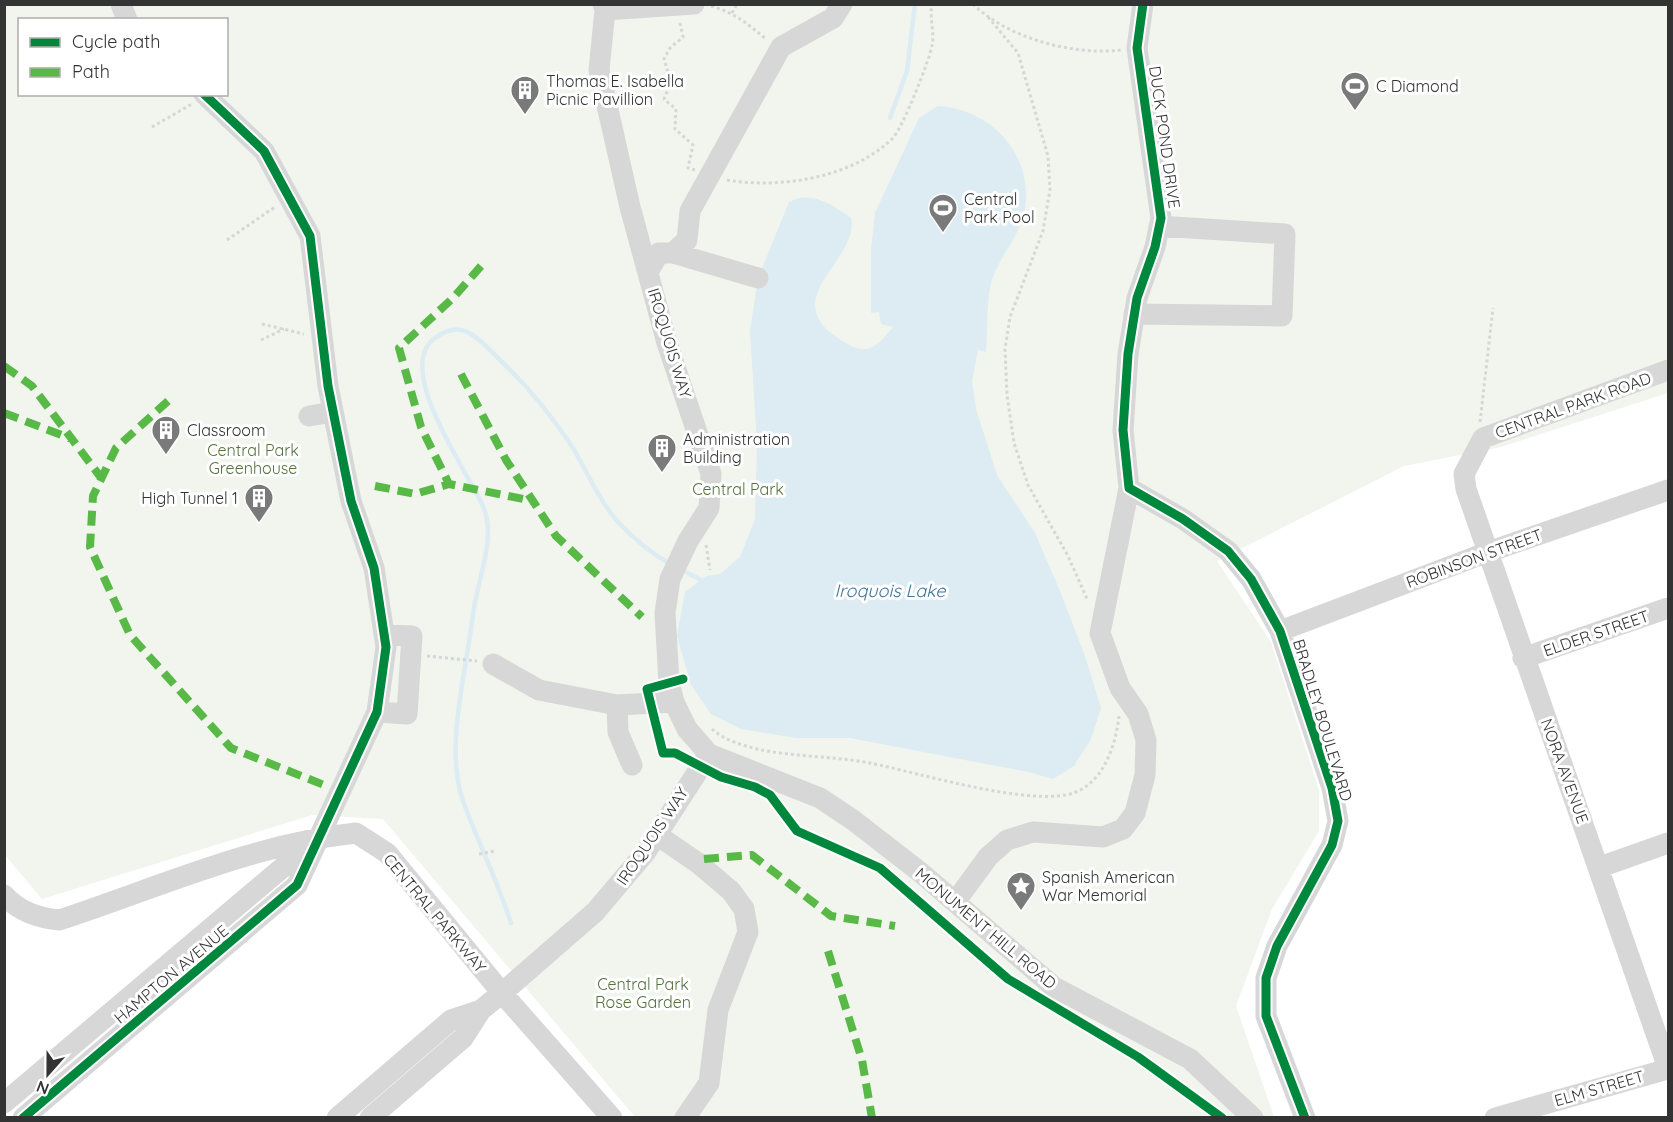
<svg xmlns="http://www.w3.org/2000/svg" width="1673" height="1122" font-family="Quicksand,sans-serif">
  <rect width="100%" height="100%" fill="#fff"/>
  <path fill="#f1f5ed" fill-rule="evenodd" d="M5,5H1668V393L1501,447L1404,466L1217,561L1271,642L1319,790V831L1272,909L1236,1006L1274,1117H635L383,819L312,815L42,899L5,855ZM20,20H226V94H20Z"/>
  <path fill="#ddebf3" d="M938,106C994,109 1038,160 1023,217C1017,240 997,260 991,283C986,305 988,330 986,352L978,350L972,381L976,409L997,475L1035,533L1060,591L1085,656L1101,708L1091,739L1074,766L1053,779L1028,772L850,738H796L741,729L711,714L691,685L677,636L685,592L706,576L720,574L740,557L755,519L757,443L750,331L758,278L789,202C811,190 833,205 851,218C860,259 779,296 835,336C842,341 855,350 864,349C877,349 885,336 893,327L881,324L879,312L871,313V250L875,213L919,118Z"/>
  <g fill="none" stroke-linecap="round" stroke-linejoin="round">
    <path stroke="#ddebf3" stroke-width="4.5" d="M890,118L907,71L915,4
      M682,570L701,580
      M511,923C498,882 478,842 463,801C444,747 467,669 473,614C477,580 498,537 482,504C467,471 393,368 435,338C463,317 478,339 499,359C528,386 551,415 573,448C588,473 599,501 619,523C634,539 652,554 672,565"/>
    <path stroke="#d6d6d6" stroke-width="3" stroke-dasharray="3 3" stroke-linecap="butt" d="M973,4C1007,38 1074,56 1121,50
      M711,6C733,12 748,24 766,39
      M732,13L737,4
      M988,17L1018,53L1048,156L1050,190L1043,231L1010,317L1005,349L1007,395L1014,443L1028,485L1068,556L1088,601
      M680,23L683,37L670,48L664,59L671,82L664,99L676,109L675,129L693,145L688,168L695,170
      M152,127L192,104
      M727,180C781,189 851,178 892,139C902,130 929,61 932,46C935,33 929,18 932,4
      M227,240L275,207
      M262,324L304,334
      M261,340L284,329
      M1480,422L1493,308
      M706,545L710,570
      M427,656L477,661
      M712,729C724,740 741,745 757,749C794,757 833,756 870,763C916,772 1035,809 1076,792C1104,781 1116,744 1119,716
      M479,854L495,851"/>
    <path stroke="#d7d7d7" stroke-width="21" d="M121,4L127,20
      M603,4L605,10L694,4
      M1143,4L1137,48L1161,218L1155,247L1137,298L1128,354L1123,430L1129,488L1183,519L1228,551L1251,579L1280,631L1332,788L1338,821L1332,845L1277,946L1266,978V1016L1305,1118
      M605,10L599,70L630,207L667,343L711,474L709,508L688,541L670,579L665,613L669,683L674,702L687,729L709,754L820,798L853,820L920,872L1054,987L1190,1059L1253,1118
      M673,253L758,278
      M648,272L659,253H673L687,240L690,211L781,47L833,18L842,4
      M1134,314L1282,316L1285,234L1159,226
      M1668,370L1483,438L1464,474L1466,489L1668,1068
      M309,416L333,412
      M1280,631L1488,552L1668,490
      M1523,658L1668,608
      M493,664L539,690L617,705
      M377,712L407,714L412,636L384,635
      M632,765L618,732L617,705L674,702
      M657,835L698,863L731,891L744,909L748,932L718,1010L709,1083L685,1118
      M1600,867L1668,843
      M4,895C19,912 38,918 59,920C157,888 253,844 356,833L387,853L502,993L612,1118
      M955,902L988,857L1007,840L1033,832L1103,837L1123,829L1135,813L1145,775L1146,740L1138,714L1120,688L1100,633L1129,488
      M4,1103L314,841
      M23,1118L297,885L377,712L386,647L374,568L351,501L328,386L310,236L264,151L204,94
      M337,1118L451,1020L481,1010L502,993L595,912L645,853L709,754
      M370,1118L463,1038L481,1010
      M1495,1118L1668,1069"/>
    <path stroke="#58b947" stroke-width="8" stroke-dasharray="15 8" stroke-linecap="butt" d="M481,266L453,298L399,348L421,427L449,484L533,501
      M4,366L32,386L102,479
      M461,374L506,460L556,536L642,617
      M168,401L116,448L93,496L90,547L130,635L231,748L329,787
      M4,413L72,439
      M375,486L415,494L449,484
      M704,859L752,855L831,916L895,926
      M828,951L862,1060L872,1118"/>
    <g stroke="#fff" stroke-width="13">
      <path id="cycleway" d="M1143,4L1137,48L1161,218L1155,247L1137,298L1128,354L1123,430L1129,488L1183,519L1228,551L1251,579L1280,631L1332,788L1338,821L1332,845L1277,946L1266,978V1016L1305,1118
        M683,679L647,689L663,753H675L721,777L755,787L770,795L797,831L880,868L1008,979L1138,1057L1222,1118
        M23,1118L297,885L377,712L386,647L374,568L351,501L328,386L310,236L264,151L204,94"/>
    </g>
    <use href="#cycleway" stroke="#00873e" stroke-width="9"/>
  </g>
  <defs>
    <g id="stadium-pin" transform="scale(1.5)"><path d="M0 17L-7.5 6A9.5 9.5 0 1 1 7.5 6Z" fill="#7a7a7a" stroke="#fff"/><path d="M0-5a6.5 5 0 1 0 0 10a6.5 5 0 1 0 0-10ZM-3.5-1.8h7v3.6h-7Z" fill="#fff"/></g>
    <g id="building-pin" transform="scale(1.5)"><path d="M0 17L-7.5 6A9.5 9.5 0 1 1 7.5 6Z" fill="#7a7a7a" stroke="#fff"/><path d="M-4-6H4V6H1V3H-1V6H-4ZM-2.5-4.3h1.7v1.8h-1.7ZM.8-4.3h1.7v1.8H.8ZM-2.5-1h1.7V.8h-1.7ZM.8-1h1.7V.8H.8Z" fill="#fff"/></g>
    <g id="sight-pin" transform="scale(1.5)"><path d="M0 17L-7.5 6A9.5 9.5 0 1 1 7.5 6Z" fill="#7a7a7a" stroke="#fff"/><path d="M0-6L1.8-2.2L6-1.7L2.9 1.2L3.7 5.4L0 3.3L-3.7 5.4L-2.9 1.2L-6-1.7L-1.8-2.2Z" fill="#fff"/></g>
  </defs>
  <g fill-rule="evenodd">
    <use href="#stadium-pin" x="1355" y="86"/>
    <use href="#building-pin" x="525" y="90"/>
    <use href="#stadium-pin" x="943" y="208"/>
    <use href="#building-pin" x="166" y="430"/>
    <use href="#building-pin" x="662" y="448"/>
    <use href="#building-pin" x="259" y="498"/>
    <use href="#sight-pin" x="1021" y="886"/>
  </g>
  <g text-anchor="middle" stroke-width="6" stroke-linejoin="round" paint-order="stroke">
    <g font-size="16" fill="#333" stroke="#fff" text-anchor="start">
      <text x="546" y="87">Thomas E. Isabella<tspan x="546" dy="18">Picnic Pavillion</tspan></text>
      <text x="1376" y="92">C Diamond</text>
      <text x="964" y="205">Central<tspan x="964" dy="18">Park Pool</tspan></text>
      <text x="187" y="436">Classroom</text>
      <text x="683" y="445">Administration<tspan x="683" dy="18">Building</tspan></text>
      <text x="238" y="504" text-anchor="end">High Tunnel 1</text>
      <text x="1042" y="883">Spanish American<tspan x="1042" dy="18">War Memorial</tspan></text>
    </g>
    <g font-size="16" fill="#333" stroke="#fff">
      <text transform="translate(1165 137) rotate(82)" y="6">DUCK POND DRIVE</text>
      <text transform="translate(670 343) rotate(73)" y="6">IROQUOIS WAY</text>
      <text transform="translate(1573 405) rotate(-20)" y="6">CENTRAL PARK ROAD</text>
      <text transform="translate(1474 558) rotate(-20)" y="6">ROBINSON STREET</text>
      <text transform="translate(1596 633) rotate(-19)" y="6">ELDER STREET</text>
      <text transform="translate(1323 720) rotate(73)" y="6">BRADLEY BOULEVARD</text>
      <text transform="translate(1565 771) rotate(70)" y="6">NORA AVENUE</text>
      <text transform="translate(652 836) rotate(-56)" y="6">IROQUOIS WAY</text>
      <text transform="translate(435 913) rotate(50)" y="6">CENTRAL PARKWAY</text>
      <text transform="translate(986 928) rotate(40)" y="6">MONUMENT HILL ROAD</text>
      <text transform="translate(171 974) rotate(-40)" y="6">HAMPTON AVENUE</text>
      <text transform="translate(1599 1088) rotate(-16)" y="6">ELM STREET</text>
    </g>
    <g font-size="16" fill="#56703f" stroke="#fff">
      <text x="253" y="456">Central Park<tspan x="253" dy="18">Greenhouse</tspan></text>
      <text x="738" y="495">Central Park</text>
      <text x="643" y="990">Central Park<tspan x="643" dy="18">Rose Garden</tspan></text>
    </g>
    <g font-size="18" font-style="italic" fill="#3f7597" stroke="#fff">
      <text x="890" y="597">Iroquois Lake</text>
    </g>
  </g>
  <rect width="1673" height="1122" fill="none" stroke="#333333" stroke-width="12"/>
  <rect x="18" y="18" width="210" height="78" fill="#ffffff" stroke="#adadad" stroke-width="1.5"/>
  <rect x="30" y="38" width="30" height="9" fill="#00873e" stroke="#adadad" stroke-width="1.5"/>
  <text x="72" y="48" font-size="18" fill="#333333">Cycle path</text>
  <rect x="30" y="68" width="30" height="9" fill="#58b947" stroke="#adadad" stroke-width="1.5"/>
  <text x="72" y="78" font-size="18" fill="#333333">Path</text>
  <g transform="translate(48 1074) rotate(201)" stroke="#ffffff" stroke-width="4.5" paint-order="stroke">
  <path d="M0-4.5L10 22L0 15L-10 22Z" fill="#333333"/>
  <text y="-9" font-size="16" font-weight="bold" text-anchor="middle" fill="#333333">N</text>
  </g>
</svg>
